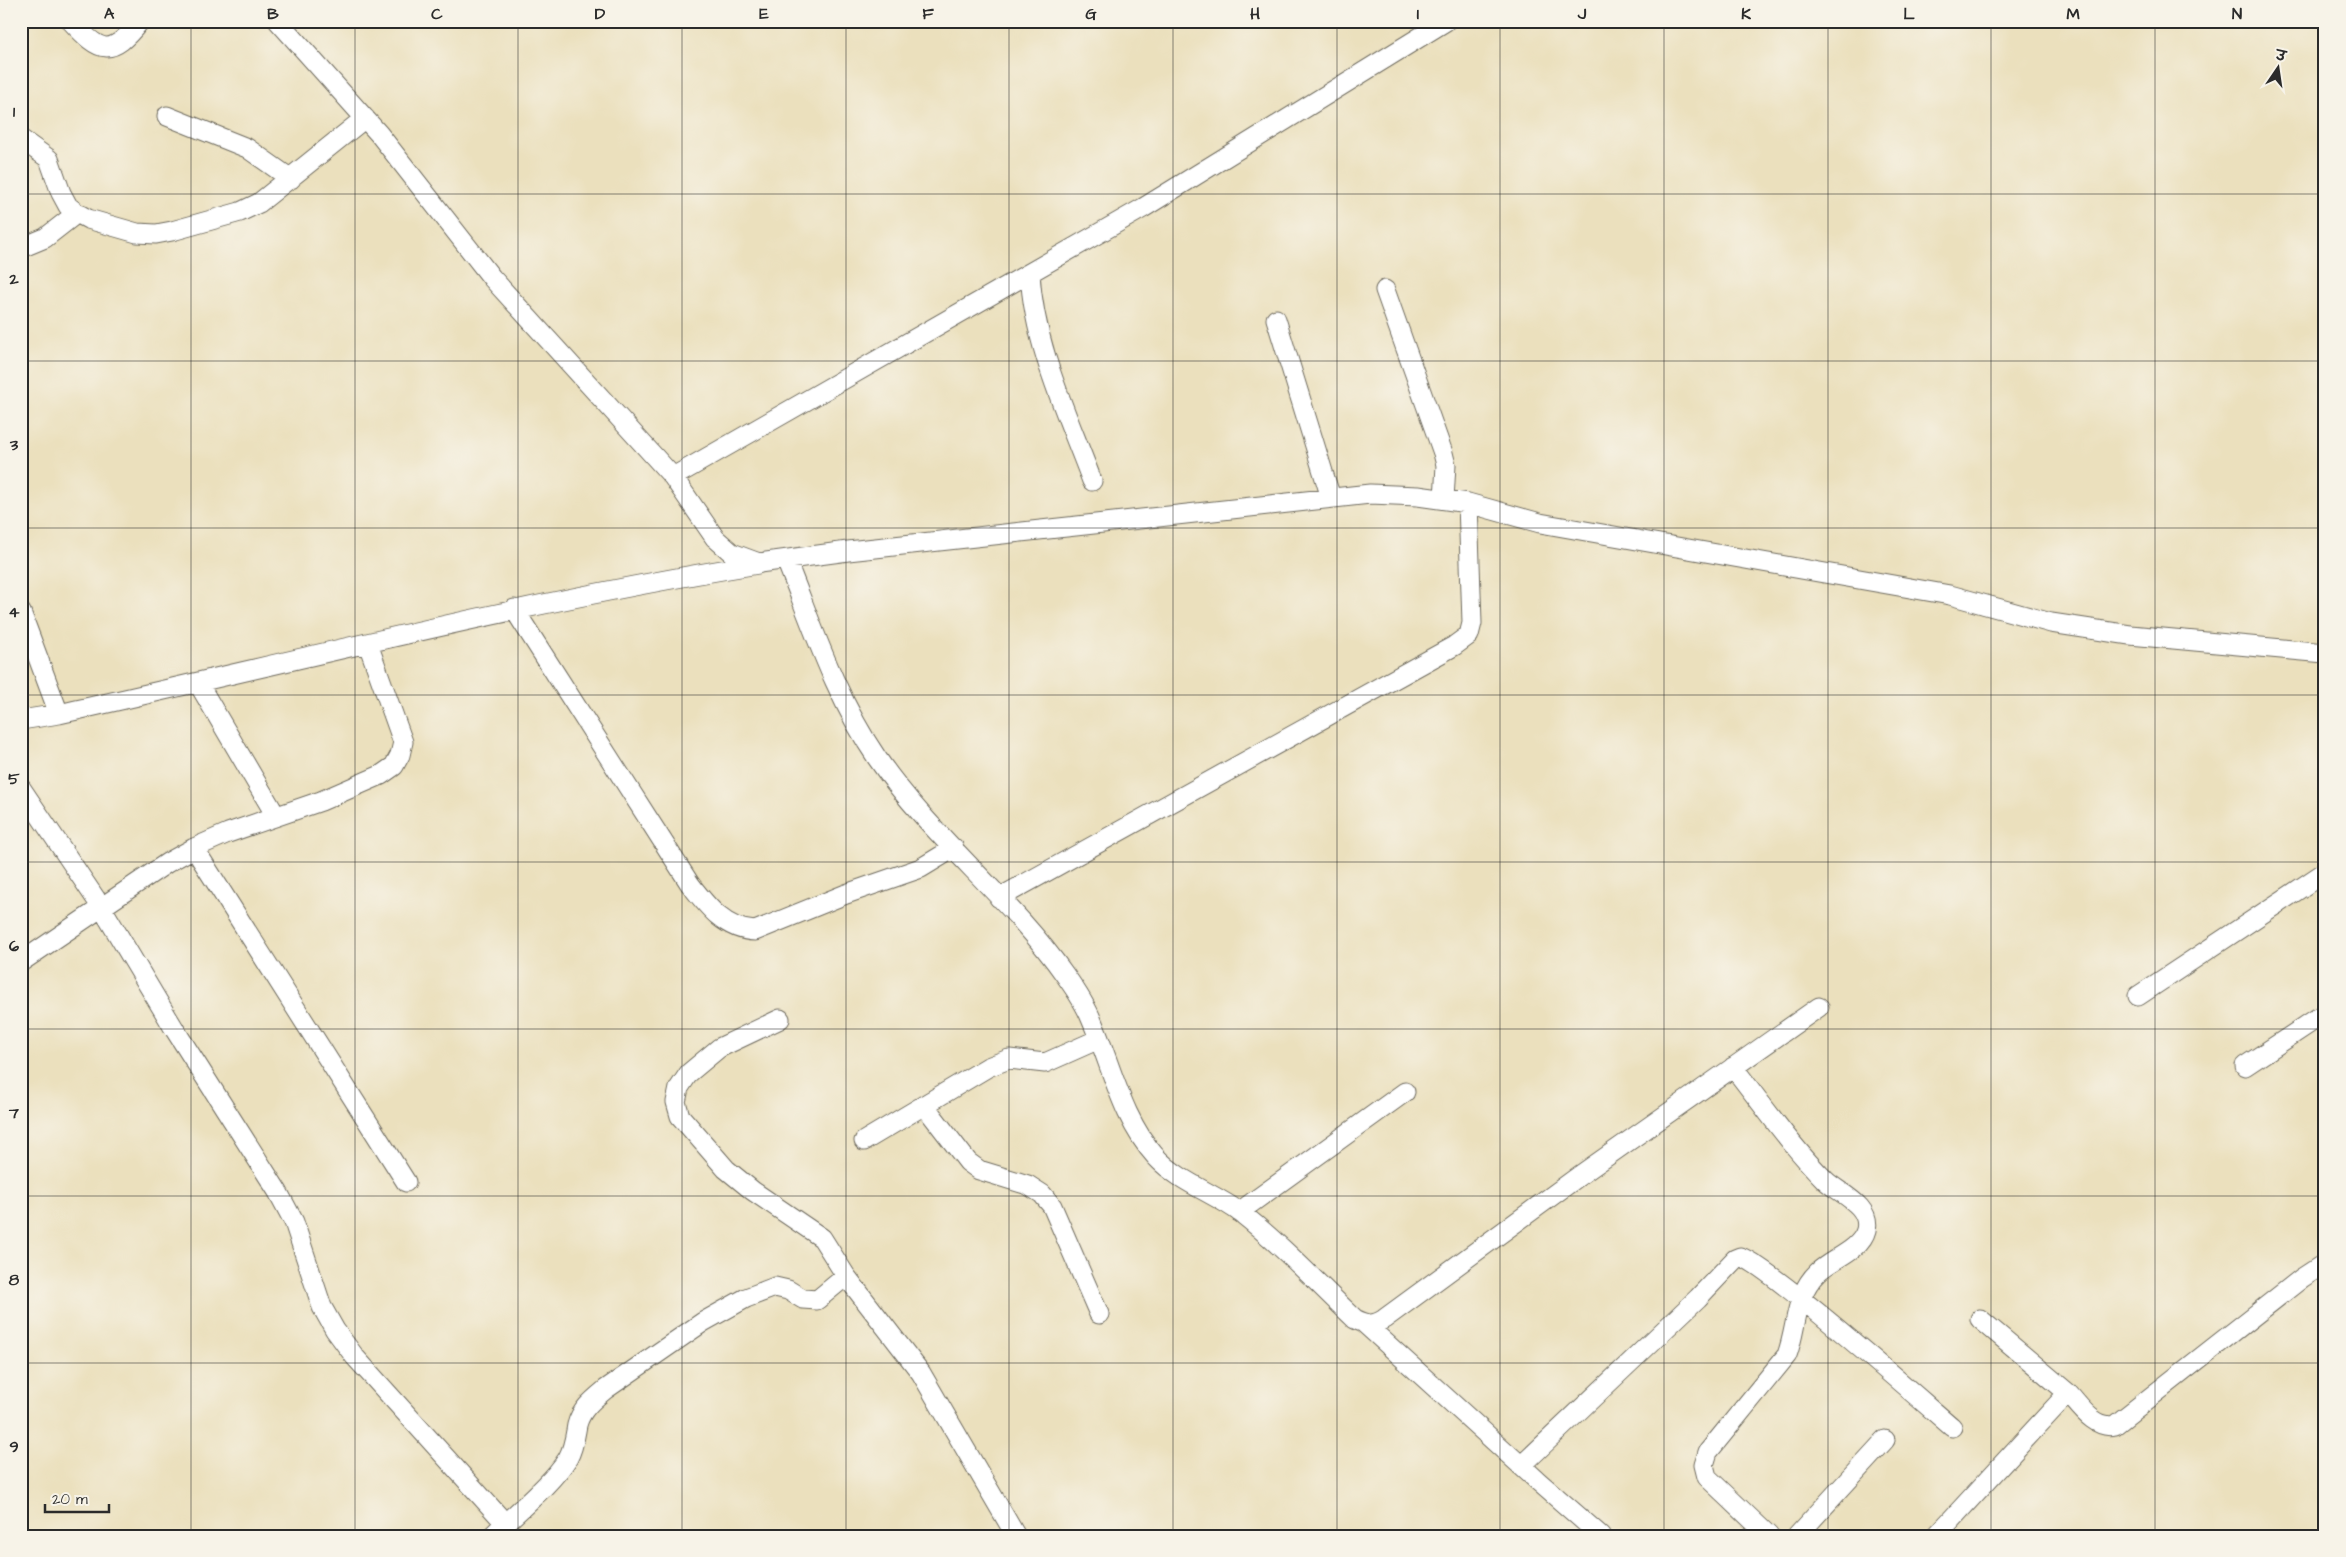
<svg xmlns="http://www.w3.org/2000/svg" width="2346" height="1557" font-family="'Architects Daughter','Playpen Sans Deva',sans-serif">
  <rect width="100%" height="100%" fill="#f7f3e8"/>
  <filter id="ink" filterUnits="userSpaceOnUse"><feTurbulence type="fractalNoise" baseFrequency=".02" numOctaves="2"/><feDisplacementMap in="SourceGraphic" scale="10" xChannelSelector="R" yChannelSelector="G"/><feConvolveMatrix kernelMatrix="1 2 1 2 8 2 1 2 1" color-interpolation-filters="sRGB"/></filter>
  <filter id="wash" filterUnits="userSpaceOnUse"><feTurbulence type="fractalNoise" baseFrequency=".0096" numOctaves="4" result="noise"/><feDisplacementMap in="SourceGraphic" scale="20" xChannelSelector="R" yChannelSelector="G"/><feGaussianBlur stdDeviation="1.12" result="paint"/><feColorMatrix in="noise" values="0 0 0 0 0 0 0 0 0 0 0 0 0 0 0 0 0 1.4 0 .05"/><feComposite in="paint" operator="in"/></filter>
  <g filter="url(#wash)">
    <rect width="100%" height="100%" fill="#ebe0bd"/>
  </g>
  <g filter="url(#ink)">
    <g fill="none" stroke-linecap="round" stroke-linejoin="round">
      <g stroke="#6e6a5e" stroke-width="21">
        <path id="street" d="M71,21C100,53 111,58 140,21
          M278,21L379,134L492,278L673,477L715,538L732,553L759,563L848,551L1370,494L1418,496L1468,503L1540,523L1950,595L2051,623L2130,635L2325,653
          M167,116L247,148L291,179
          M21,139L49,159L61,193L68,206L77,213L88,219L137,233L156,234L172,231L240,212L259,203L365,118
          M21,248L45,238L77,213
          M1030,273C1034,346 1067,414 1092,481
          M1385,290L1443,453L1446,465L1444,499
          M1276,319L1331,498
          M673,477L1143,208L1446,21
          M786,560C813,627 836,698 877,758C931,837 1010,897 1065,975C1075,989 1086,1005 1092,1021C1112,1067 1122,1119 1156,1157C1179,1182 1214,1193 1241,1213C1282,1245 1318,1284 1355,1319C1367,1325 1373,1326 1384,1319L1579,1176L1819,1007
          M514,609L690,884C707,906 725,930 755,931L846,894L921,868L954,848
          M21,612L59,714
          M198,683L276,816
          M21,720L59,714C291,662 523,602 758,564
          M21,788L102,908L175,1030L278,1192L294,1222L322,1307L335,1330L355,1357L505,1523
          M194,848L406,1182
          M999,898L1454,646L1469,635L1472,623L1468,503
          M21,962L167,863L194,848L228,833L321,801L381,775L394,766L400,755L403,742L368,644
          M2138,996L2325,872
          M780,1019L719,1048L689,1073L679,1088L676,1102L680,1116L726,1169L753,1191L822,1238L846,1276
          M2245,1066L2325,1013
          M1733,1067C1763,1105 1791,1146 1825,1180C1838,1193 1872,1205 1866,1230C1861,1250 1831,1259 1818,1272C1794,1295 1798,1325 1787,1355L1708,1452L1704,1465L1707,1477L1769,1536
          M924,1105L968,1162L979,1170L1028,1185L1042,1194L1052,1206L1099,1314
          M864,1141L988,1067L1009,1059L1045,1063L1099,1039
          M1239,1212L1405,1092
          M1365,1324L1539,1482L1601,1536
          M2068,1393C2080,1406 2095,1430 2115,1425L2302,1278L2325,1263
          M1521,1466L1698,1298L1735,1259L1740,1257C1761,1259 1924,1403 1952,1427
          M492,1536C515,1513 551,1485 568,1458C574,1447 575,1436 577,1425C581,1409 594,1399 606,1389L703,1322L746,1298L775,1287L788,1290L803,1299L817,1300L846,1276L921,1373L1016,1536
          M1797,1536L1885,1440
          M1936,1536L2068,1393L1980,1319"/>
      </g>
      <use href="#street" stroke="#fff" stroke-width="19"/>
      <path stroke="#2b2b2b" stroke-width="4" stroke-dasharray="8 4" stroke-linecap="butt" d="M2324,1536L2325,1535"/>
    </g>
  </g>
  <path fill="none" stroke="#2b2b2b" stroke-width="1" stroke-opacity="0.55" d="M191,21V1536M355,21V1536M518,21V1536M682,21V1536M846,21V1536M1009,21V1536M1173,21V1536M1337,21V1536M1500,21V1536M1664,21V1536M1828,21V1536M1991,21V1536M2155,21V1536M21,194H2325M21,361H2325M21,528H2325M21,695H2325M21,862H2325M21,1029H2325M21,1196H2325M21,1363H2325"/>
  <rect width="2346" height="1557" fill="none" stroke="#f7f3e8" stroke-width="55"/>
  <g transform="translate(2278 68) rotate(13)" stroke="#f7f3e8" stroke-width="4" paint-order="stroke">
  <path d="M0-4L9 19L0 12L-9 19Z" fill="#2b2b2b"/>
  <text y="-8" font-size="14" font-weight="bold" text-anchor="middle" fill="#2b2b2b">उ</text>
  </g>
  <path d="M45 1504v8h64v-8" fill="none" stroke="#2b2b2b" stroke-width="2.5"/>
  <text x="52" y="1504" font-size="15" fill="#2b2b2b" stroke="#f7f3e8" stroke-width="4" paint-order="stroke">20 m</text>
  <rect x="28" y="28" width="2290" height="1502" fill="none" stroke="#2b2b2b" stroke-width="2"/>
  <g font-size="16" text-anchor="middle" font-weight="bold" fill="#2b2b2b">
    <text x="109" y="19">A</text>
    <text x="273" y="19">B</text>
    <text x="437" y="19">C</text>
    <text x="600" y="19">D</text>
    <text x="764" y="19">E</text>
    <text x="928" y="19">F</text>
    <text x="1091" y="19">G</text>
    <text x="1255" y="19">H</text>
    <text x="1418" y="19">I</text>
    <text x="1582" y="19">J</text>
    <text x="1746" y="19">K</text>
    <text x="1909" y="19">L</text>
    <text x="2073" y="19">M</text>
    <text x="2237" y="19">N</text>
    <text x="14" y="117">1</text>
    <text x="14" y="284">2</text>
    <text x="14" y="450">3</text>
    <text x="14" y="617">4</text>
    <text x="14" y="784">5</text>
    <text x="14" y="951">6</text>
    <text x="14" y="1118">7</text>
    <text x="14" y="1285">8</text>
    <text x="14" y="1452">9</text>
  </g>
</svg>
